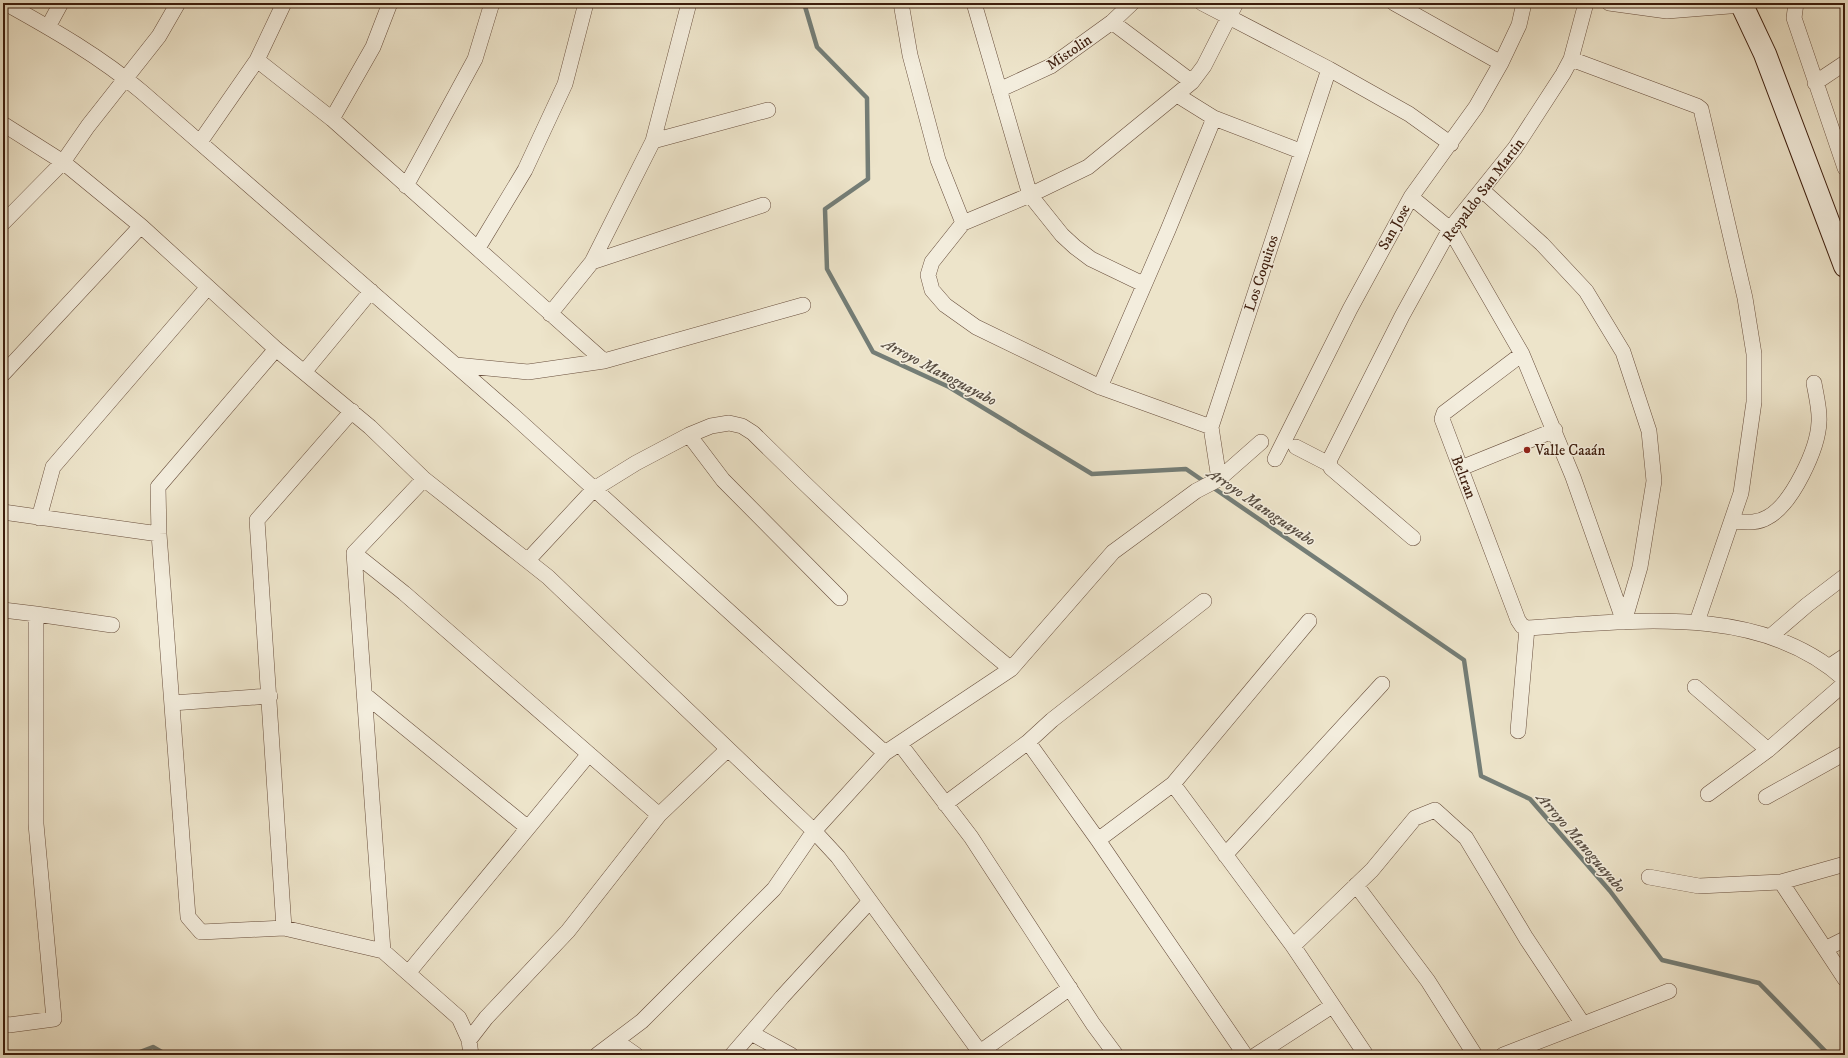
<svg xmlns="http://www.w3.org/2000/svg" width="1848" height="1058" font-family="'IM FELL DW Pica',serif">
  <rect width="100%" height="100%" fill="#ede4ca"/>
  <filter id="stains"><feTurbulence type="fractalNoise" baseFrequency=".005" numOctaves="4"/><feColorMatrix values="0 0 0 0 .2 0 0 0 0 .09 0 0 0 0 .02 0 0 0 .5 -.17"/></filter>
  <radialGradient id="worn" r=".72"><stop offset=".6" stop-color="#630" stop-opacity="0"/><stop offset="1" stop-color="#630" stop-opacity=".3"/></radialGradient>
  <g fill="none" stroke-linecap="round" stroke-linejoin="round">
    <path stroke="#747d76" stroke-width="4.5" d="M804,3L817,47L867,98L868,179L825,209L827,269L873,352L949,387L1092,474L1186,469L1464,660L1481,776L1530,799L1610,891L1662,960L1759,983L1829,1055
      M132,1055L153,1047L167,1055"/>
    <g stroke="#684e3c" stroke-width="16">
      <path id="street" d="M5,3C52,29 101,57 142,92L515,417L885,753
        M901,3L910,55L938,160L963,223
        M974,3L1030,195L1062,235L1075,247L1091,259L1143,284
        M1202,3L1329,69L1409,114L1451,144
        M1394,3L1501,63
        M1609,3L1667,11L1742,5
        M1796,3L1794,18L1845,168
        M1112,22L1192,82
        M48,27L61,3
        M1571,59L1697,106L1701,109L1745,298L1754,354V402L1741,493L1697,622
        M257,60L332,119L604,361
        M1815,83L1845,63
        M999,90L1051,66L1112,22L1132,3
        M1177,95L1214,118L1300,151
        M332,119L373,47L390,3
        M3,124L63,162L141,226L276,349L370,427L424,479L548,577L814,831L838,857L982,1055
        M653,141L768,110
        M200,142L257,60L284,3
        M406,186L475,59L492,3
        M1482,190L1542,244L1586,291L1623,352L1649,431L1654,481L1640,567L1624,622
        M1411,197L1450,229L1522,354L1573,477L1624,622
        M3,223L63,162L88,126L159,36L178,3
        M478,248L525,170L565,84L586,3
        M592,262L763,205
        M550,314L592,262L653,141L689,3
        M276,349L158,487L159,534L188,917L201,932L284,928L383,951L459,1018L469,1040L471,1055
        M1522,354L1444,413L1442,419L1518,620L1522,626L1527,628
        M456,365L528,372L604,361L803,305
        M305,371L371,291
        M3,374L141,226
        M1100,387L1168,230L1214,118
        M1211,427L1100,387L976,327L945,305L932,290L928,275L932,262L963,223L1030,195L1088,167L1192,82L1204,66L1236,3
        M689,435L723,480L840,598
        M1296,447L1329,464
        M1275,459L1350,309L1411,197L1476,107L1501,63L1519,25L1524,3
        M1461,468L1555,430
        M1219,479L1211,427L1329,69
        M3,512L159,534
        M39,518L53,467L208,287
        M1732,521C1745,522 1757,524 1768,517C1792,504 1818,449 1819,422C1820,410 1816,395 1814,383
        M1413,538L1331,468L1329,461L1402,316L1450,229L1515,148L1563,74L1571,59L1586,3
        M354,553L404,593L659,815
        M528,560L594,489L636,463L689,435L711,426L729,423L742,426L753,433C836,515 921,595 1011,669
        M3,610L36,614V824L54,1019L9,1025L3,1024
        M36,614L112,625
        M1527,628C1631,621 1762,603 1845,680
        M1771,636L1807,605L1845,576
        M1830,666L1845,656
        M1695,687L1768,750
        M365,695L528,828
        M172,703L270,696
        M1518,731L1527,628
        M1028,742L1098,840L1245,1055
        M900,744L971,837L1093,1024L1116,1055
        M1173,784L1293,946L1366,1055
        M1708,794L1768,750L1845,683
        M1766,797L1845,753
        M945,804L1028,742L1052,720L1204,601
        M1098,840L1173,784L1309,621
        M1225,855L1382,684
        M1649,877L1699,886L1781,882L1845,864
        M1781,882L1845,979
        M1356,885L1428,981L1475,1055
        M284,928L257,520L352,411
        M1293,946L1372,870L1415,818L1435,810L1466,838L1526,938L1583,1024
        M1825,949L1845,939
        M383,951L354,553L424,479
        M409,972L589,754
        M751,1033L791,1055
        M469,1040L486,1018L568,931L659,815L728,749
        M616,1041L636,1055
        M980,1052L1070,988
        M597,1055L642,1021L774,889L814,831L885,753L1011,669L1113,552L1196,491L1219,479L1261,442
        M732,1055L782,997L870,901
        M1256,1055L1332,1006
        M1503,1055L1669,991"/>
    </g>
    <g stroke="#3c1c0c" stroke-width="24">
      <path id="secondary" d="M1741,3L1765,54L1845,266"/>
    </g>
    <use href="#street" stroke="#f3eddd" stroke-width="15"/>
    <use href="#secondary" stroke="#f3eddd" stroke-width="22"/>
  </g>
  <circle fill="#8f2418" stroke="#f3eddd" stroke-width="1.5" cx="1527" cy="450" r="4"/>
  <g text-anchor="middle" stroke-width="3" stroke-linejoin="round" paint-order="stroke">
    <g font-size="15" fill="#3c1c0c" stroke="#f3eddd">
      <text transform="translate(1069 52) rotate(-34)" y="5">Mistolin</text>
      <text transform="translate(1483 190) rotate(-53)" y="5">Respaldo San Martin</text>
      <text transform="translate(1394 227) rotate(-61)" y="5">San Jose</text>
      <text transform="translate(1261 273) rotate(-72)" y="5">Los Coquitos</text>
      <text transform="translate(1464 477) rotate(69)" y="5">Beltran</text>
    </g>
    <g font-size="15" fill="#3c1c0c" stroke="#f3eddd" text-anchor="start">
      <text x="1535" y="455">Valle Caaán</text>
    </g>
    <g font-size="16" font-style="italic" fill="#584d41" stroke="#f3eddd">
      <text transform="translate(940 371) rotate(28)" y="6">Arroyo Manoguayabo</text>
      <text transform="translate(1262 506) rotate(34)" y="6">Arroyo Manoguayabo</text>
      <text transform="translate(1582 842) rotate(49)" y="6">Arroyo Manoguayabo</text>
    </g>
  </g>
  <rect width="1848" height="1058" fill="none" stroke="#ede4ca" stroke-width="16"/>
  <rect x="4" y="4" width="1840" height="1050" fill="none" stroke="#3c1c0c" stroke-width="2"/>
  <rect x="8" y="8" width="1832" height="1042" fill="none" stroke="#3c1c0c"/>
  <rect width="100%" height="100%" filter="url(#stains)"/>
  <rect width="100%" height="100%" fill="url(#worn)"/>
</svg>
